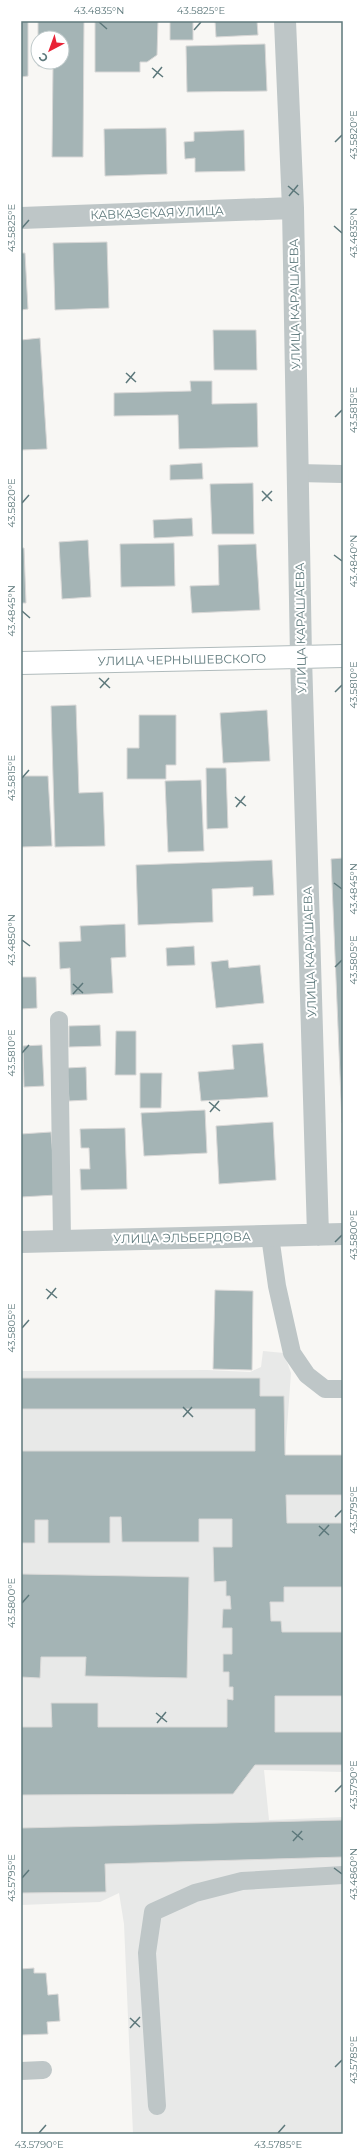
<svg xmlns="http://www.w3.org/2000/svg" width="364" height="2155" font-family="Montserrat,sans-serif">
  <rect width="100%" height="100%" fill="#f8f7f4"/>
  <path fill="#e8e9e8" d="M263,1351L284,1353L291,1373L285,1455H343V1772L264,1770L269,1820L343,1817V2134H133L124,1924L119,1893L100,1902L21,1905V1371L207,1370L250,1372L261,1367Z"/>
  <path fill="#a4b4b5" stroke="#d9d8d7" d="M21,21H28V76L21,77Z
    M38,21H84L83,157H52L53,66H38V46V62H62V38H38Z
    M95,21H158L157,55L147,62H140V72H95Z
    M170,21H193V40H170Z
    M215,21H257L258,35L216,37Z
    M265,44L267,91L187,92L186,46Z
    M166,128L167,174L105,176L104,129Z
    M244,130L245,171L195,172V158L185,159L184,142L194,141V132Z
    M107,242L109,308L55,310L53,243Z
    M21,253H25L28,309L21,310Z
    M213,330H256L257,370H214Z
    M40,338L47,449L21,450V340Z
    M190,381H212V404L257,403L258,447L179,449L178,415L114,416V393L191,391Z
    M202,463L203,479L170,480V465Z
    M253,483L254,534H212L210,484Z
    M192,518L193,536L154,538L153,520Z
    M88,540L91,597L62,599L59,542Z
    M174,543L175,586L121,587L120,544Z
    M256,544L260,610L192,613L190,586L219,585L218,545Z
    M21,548H24L26,603H21Z
    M76,705L79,793L103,792L105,846L55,847L51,706Z
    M267,710L270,761L223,763L220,713Z
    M139,715H176V765H166V779H127V748H139Z
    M206,768H226L228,828L207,829Z
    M21,776H48L52,846L21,847Z
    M201,780L204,851L168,852L165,781Z
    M343,858V1123H342L331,859Z
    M272,860L274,895L253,896V887L212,889L213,922L138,925L136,865Z
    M125,924L126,957L111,958L113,993L71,995L70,968L60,969L59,942L81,941L80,926Z
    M194,946L195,965L167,966L166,948Z
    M228,960L229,968L260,965L264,1003L216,1008L211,962Z
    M21,977H36L37,1008L21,1009Z
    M100,1025L101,1046L69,1047V1026Z
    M116,1031H136V1075H115Z
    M263,1043L268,1097L201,1101L198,1072L234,1069L232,1045Z
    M42,1045L44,1086L24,1087L23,1046Z
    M86,1067L87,1100L69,1101L67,1068Z
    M140,1073H162L161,1108H140Z
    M205,1110L207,1153L144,1156L141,1113Z
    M273,1122L276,1180L219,1184L216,1126Z
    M125,1128L127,1189L81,1190L80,1169H90L89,1148H81L80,1129Z
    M51,1132L56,1195L21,1197V1134Z
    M215,1290L253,1291L252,1370L213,1369Z
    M21,1378H260V1396H284L285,1455H343V1495H286L287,1523H343V1587H284V1602H270L271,1621H281L282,1632H343V1696H275V1732H343V1765H255L233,1794L21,1795V1727H52L51,1703H98V1727H227V1699L233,1700V1687H229V1672H223V1654H232V1628H222L223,1609H231L230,1596H226V1581L214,1582L213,1547H232V1519H199V1542H122L121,1517H110V1543H48V1520H35V1543H21V1451H255V1409H21Z
    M21,1574L189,1577L187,1678L85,1676L86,1657H41L40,1678L21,1677Z
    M343,1820V1857L105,1864L106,1892L21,1893V1828Z
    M21,1960V1969L34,1968V1973H46L48,1995L58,1994L60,2021L47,2022L48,2034L21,2035Z"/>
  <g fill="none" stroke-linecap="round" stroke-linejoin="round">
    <g stroke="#b0bbbc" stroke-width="24">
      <path id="secondary" d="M21,663L343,656"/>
    </g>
    <path stroke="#bec6c7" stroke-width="18" d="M298,473L343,474
      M59,1020L62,1241
      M270,1236L277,1286L292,1353L307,1375L325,1389H343
      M21,2071L43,2070
      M157,2106L147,1953L153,1912L195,1893L242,1881L343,1875"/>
    <path stroke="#bec6c7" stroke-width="22" d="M285,21L293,208L301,657L318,1235
      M21,218L293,208
      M21,1242L343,1234"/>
    <use href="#secondary" stroke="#fff" stroke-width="22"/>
  </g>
  <path fill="none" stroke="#5d787b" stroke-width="1.5" d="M99,22L107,29M194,30L201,22M152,68L163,77M153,78L162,67M335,142L342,135M288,186L299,195M289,196L298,185M334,226L342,233M22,228L29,220M126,373L136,382M126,383L135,372M335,417L342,410M262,491L272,501M262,501L272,491M22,503L29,495M334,555L342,561M22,611L30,618M99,678L110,688M100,688L109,678M335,692L342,685M22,778L29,770M235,797L246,806M236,807L245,796M334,883L342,889M22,940L30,946M335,967L342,960M73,984L83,993M73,994L83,983M22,1053L29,1045M209,1102L220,1111M210,1112L219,1101M335,1242L342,1235M46,1289L57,1298M47,1299L56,1288M22,1328L29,1320M183,1407L193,1417M183,1417L192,1407M335,1517L342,1510M319,1526L329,1535M319,1536L329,1525M22,1603L29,1595M156,1713L167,1722M157,1723L166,1712M335,1792L342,1785M292,1831L303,1840M293,1841L302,1831M334,1868L342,1874M22,1878L29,1870M130,2018L140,2027M130,2028L140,2017M335,2067L342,2060M39,2133L46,2125M278,2133L285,2125"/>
  <g text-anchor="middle" stroke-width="4" stroke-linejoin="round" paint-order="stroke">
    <g font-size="12" fill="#5d787b" stroke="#fff">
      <text transform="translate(157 213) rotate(-2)" y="4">КАВКАЗСКАЯ УЛИЦА</text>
      <text transform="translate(295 304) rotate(-91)" y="4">УЛИЦА КАРАШАЕВА</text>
      <text transform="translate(301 628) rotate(-91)" y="4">УЛИЦА КАРАШАЕВА</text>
      <text transform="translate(182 660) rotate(-1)" y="4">УЛИЦА ЧЕРНЫШЕВСКОГО</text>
      <text transform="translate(310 952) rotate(-92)" y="4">УЛИЦА КАРАШАЕВА</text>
      <text transform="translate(182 1238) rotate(-1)" y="4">УЛИЦА ЭЛЬБЕРДОВА</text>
    </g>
  </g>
  <rect width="364" height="2155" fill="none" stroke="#ffffff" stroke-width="44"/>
  <g transform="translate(50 50) rotate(221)"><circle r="19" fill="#ffffff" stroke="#bec9ca"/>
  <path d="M0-3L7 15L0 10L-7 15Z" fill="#e92337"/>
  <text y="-6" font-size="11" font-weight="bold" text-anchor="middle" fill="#5d787b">С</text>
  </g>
  <rect x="22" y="22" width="320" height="2111" fill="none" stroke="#5d787b" stroke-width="1.5"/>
  <g font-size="10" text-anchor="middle" fill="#5d787b">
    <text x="99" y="14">43.4835°N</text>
    <text x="201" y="14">43.5825°E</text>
    <text transform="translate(353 135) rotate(-90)" y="4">43.5820°E</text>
    <text transform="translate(11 228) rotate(-90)" y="4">43.5825°E</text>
    <text transform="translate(353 233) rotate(-90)" y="4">43.4835°N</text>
    <text transform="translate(353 410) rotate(-90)" y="4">43.5815°E</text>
    <text transform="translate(11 503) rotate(-90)" y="4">43.5820°E</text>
    <text transform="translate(353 561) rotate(-90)" y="4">43.4840°N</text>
    <text transform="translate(11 611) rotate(-90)" y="4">43.4845°N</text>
    <text transform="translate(353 685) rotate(-90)" y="4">43.5810°E</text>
    <text transform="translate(11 778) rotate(-90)" y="4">43.5815°E</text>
    <text transform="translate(353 889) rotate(-90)" y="4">43.4845°N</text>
    <text transform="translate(11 940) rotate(-90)" y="4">43.4850°N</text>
    <text transform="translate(353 960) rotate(-90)" y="4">43.5805°E</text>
    <text transform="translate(11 1053) rotate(-90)" y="4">43.5810°E</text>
    <text transform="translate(353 1235) rotate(-90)" y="4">43.5800°E</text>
    <text transform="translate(11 1328) rotate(-90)" y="4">43.5805°E</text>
    <text transform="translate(353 1510) rotate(-90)" y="4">43.5795°E</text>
    <text transform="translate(11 1603) rotate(-90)" y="4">43.5800°E</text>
    <text transform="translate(353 1785) rotate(-90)" y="4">43.5790°E</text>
    <text transform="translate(353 1874) rotate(-90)" y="4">43.4860°N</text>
    <text transform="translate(11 1878) rotate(-90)" y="4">43.5795°E</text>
    <text transform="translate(353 2060) rotate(-90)" y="4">43.5785°E</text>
    <text x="39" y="2148">43.5790°E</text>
    <text x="278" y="2148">43.5785°E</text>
  </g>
</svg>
